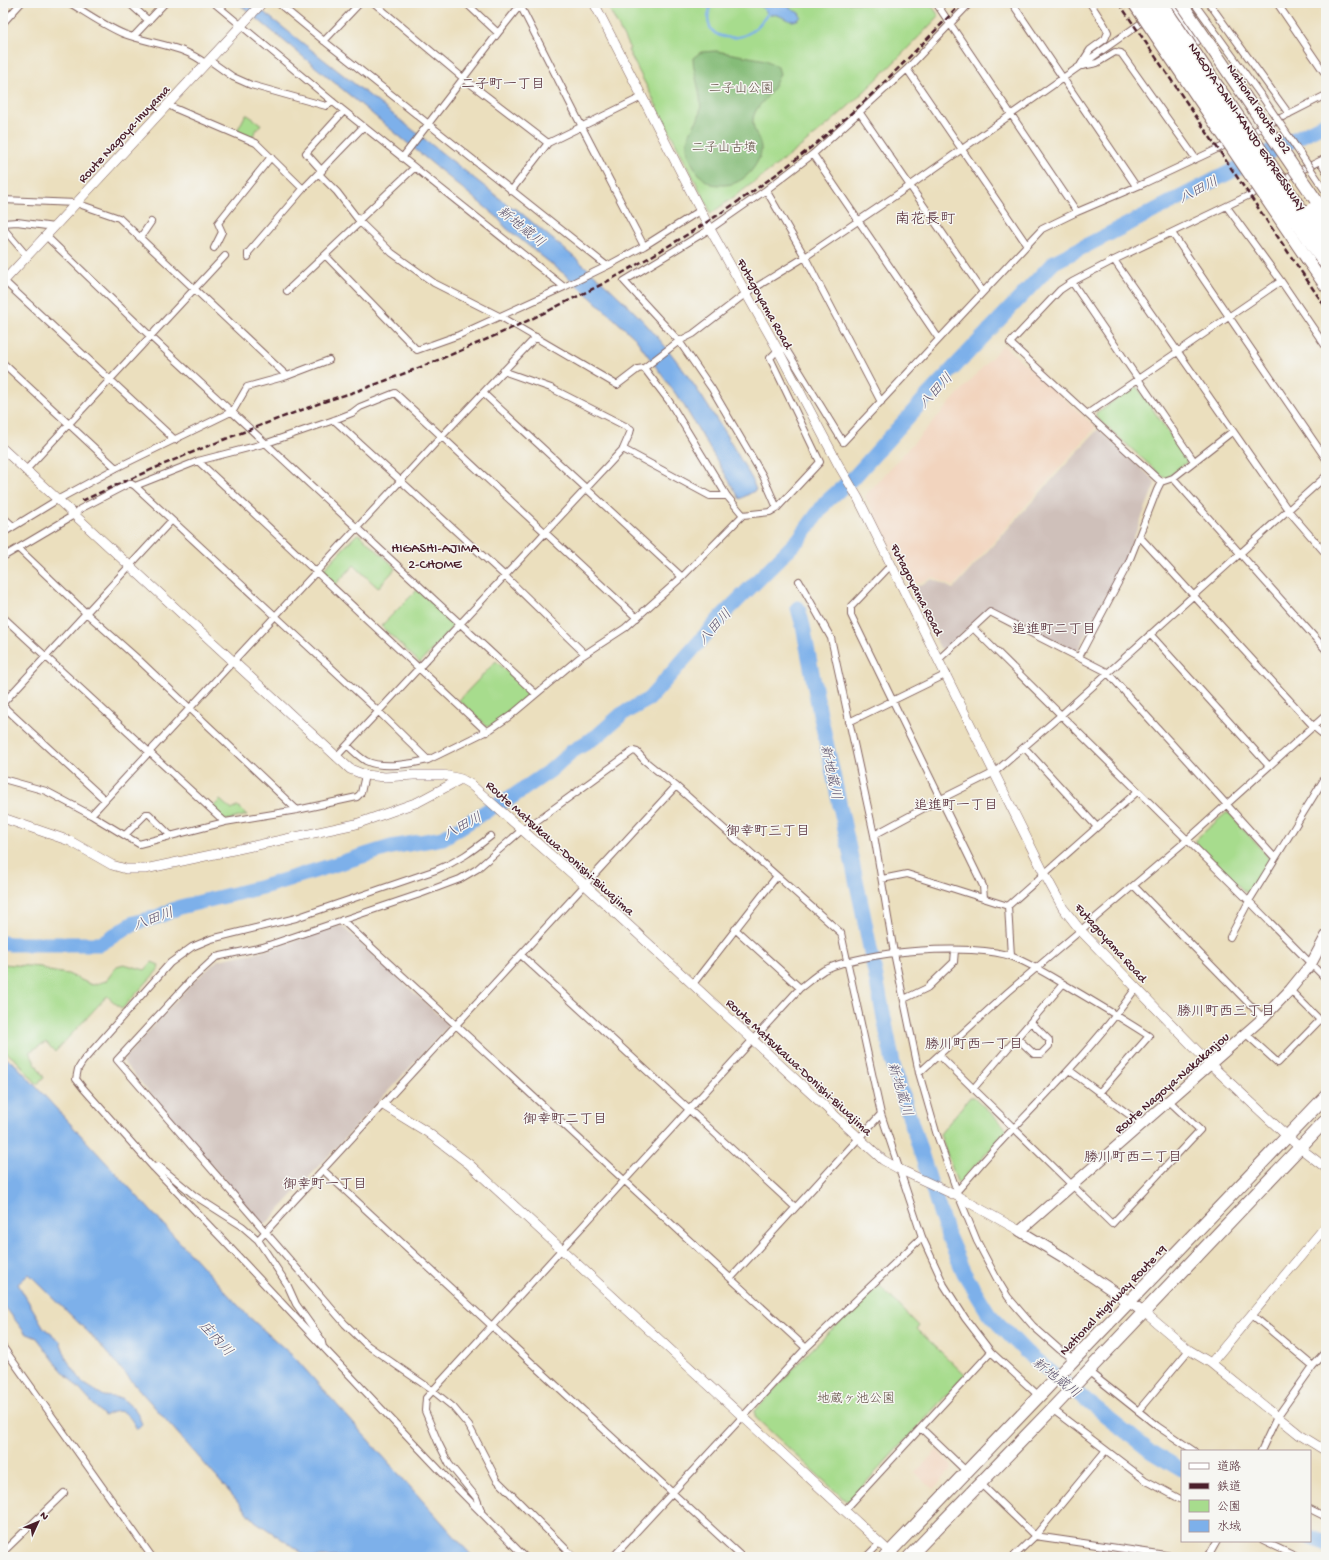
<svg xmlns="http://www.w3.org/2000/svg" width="1329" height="1560" font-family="'Gochi Hand','Klee One',sans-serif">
  <rect width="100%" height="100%" fill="#f6f6f2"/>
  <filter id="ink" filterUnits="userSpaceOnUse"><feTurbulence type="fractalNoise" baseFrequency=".025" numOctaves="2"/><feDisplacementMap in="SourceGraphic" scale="8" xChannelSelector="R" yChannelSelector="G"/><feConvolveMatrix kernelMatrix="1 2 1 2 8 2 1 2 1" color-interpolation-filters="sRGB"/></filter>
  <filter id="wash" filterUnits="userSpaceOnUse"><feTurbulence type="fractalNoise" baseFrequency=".012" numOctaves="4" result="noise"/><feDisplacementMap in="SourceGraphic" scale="16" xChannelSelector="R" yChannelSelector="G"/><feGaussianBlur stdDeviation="0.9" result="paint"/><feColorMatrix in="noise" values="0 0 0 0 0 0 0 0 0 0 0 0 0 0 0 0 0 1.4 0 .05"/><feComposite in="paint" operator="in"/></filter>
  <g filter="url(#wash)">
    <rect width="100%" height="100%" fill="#ebdfbe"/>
    <path fill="#f2d4be" d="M1003,345L1096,427L953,587L934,577L910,586L865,496Z
      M937,1450L951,1465L952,1469L933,1489L915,1473Z"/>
    <path fill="#cfc0ba" d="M1098,429L1154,480L1155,484L1124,562L1078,650L1075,651L989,608L946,649L940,648L911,589L933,579L953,589Z
      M338,926H342L447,1023V1027L266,1224H262L124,1063V1059L189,986L218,960L264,951Z"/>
    <path fill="#a7dc8d" stroke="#787e5c" d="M606,3H930L939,16C904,52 870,88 832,121C793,154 752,184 710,214L708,206L628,50L630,49Z
      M246,114L261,124L251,138L237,131Z
      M1134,387L1138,388L1187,459V462L1167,478L1163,477L1096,417V413Z
      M357,534L360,535L396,568L378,588L354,565L335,585L324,574L323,570Z
      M417,590L455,624L420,663L381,626Z
      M496,661L527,692L528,696L491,726H487L459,700Z
      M220,800L232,810L238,806L247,815L224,821L212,808Z
      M1226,813H1229L1268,857L1269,861L1250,893H1246L1196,843V839Z
      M152,962L159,965L158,970L122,1009L107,996L55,1052L46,1042L29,1052L44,1078L37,1084L17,1061L3,1050V964L41,967L49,971L68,974L92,985L106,981L117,966L124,964L145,970Z
      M970,1097H974L1006,1128V1132L959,1183L957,1182L940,1134Z
      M879,1285L919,1326L917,1329L965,1375L850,1500L846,1501L755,1417V1411L810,1351Z"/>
    <path fill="#85bc78" stroke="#686e52" d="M716,51L766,60L778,67L780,74C777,80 774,87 770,93C764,102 753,109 753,121C753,138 769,143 756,164C750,175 738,185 724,185C721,185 716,185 712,184C699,180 685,155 687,142C689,131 699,120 700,112C703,95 693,75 693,58L701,52Z"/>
    <path fill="#7db0ea" stroke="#64688a" d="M238,3H252L508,205L519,211C568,253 619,291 660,340C696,383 724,431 752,479L756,490L740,499L683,404L635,338L568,277L506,228L497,217Z
      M762,3H786L791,9L799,13L801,17C790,28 782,12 771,15L765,11L761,6Z
      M3,1056L16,1065L248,1316L295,1358L473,1557H308L255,1521L91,1335L29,1274L18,1284L44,1328L60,1341L67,1360L83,1383L104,1396L122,1398L137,1412L142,1424L137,1429C128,1413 122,1406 104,1416L59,1367L37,1338L25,1333L3,1304Z"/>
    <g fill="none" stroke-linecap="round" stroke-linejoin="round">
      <path stroke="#7db0ea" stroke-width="2.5" d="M710,3C711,10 706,17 709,24C713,40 737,40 749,33C757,28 763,21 768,13"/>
      <path stroke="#7db0ea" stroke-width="15" d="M798,608L803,626L819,709L862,908L894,1068L946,1231L964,1273L989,1314L1026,1352L1150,1451L1182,1470
        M3,943L10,944H100L134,923L157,917L180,907L266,886L391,847L443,838L493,807L509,799L551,770L571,752L597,736L622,714L649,699L722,616L799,539L826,502L856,475L927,396L1054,262L1326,123
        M1310,1537L1326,1544"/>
    </g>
  </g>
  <g filter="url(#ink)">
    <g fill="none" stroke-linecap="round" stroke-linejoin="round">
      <g stroke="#82625e" stroke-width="8">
        <path id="street" d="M70,3C88,14 105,26 124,34C151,44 183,45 206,64
          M129,3L149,21
          M214,3L333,102L564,287L459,335L417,350L325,255
          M278,3L324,41L607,266L644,246L701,210
          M374,3L463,78L548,143L642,97
          M466,3L498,33
          M519,3L582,127L644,246
          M936,3L1077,212
          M1012,3L1136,186
          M1194,3L1213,29
          M1209,3L1289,114
          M1277,3L1326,75
          M3,23L21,3
          M134,36L165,3
          M324,41L360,3
          M209,60L233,77L251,85L326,106L333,102
          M1081,64L1090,50L1105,39L1108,32L1105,26L1090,3
          M1082,66L1097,63L1115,52L1121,53L1196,159
          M907,69L1027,245
          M167,104L174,108L256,143L303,189L363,127
          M860,113L983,292
          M1249,134L1326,95
          M813,154L939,339
          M402,158L498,33L522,3
          M1320,161L1326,171
          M322,171L306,153L344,111
          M319,174L337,192L360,222L392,253L434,283L501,317L617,385L638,369L644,368L679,341L693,334L745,294L805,257L911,185L1141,23
          M1279,181L1326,158
          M766,190L805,257L881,402
          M511,191L548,143
          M3,200L76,203L119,218L287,376
          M1227,207L1281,281L1326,347
          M359,220L414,168
          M3,223L17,222L54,227
          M3,228L27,256
          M1172,233L1326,459
          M46,236L150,336L536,694
          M140,238L151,222
          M214,248L222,232L218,223L271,157
          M248,257V253L303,189
          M1114,260L1288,510L1326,554
          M3,280L175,440
          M1072,282L1194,461
          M564,287L607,266
          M287,291L360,222
          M3,363L116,468
          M503,371L551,388L631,429L630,433L623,449L710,496H727
          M483,393L682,577
          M1087,414L1281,281
          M334,420L505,576L585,654
          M198,461L487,732
          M26,470L225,256
          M1173,478L1326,650
          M1161,482L1173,478L1233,431
          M135,486L379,712L428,760
          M777,508L763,476L712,389L679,341L624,281L710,229L766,190L813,154L907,69L970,3
          M743,515L770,512L777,508L820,462L770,358L778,350L786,349L843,442L1042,229L1077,212L1145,183L1230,143
          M3,517L13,526
          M3,533L57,500L116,468L233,411L247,387L287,376L329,360
          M1139,536L1314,727L1326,737
          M18,548L86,613L139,660L297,810
          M3,557L74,515L80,509L130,483L135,486L198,461L267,443L334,420L352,413L360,407L395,393L637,618
          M891,565L851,607V615L983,886L984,898
          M799,581L831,638L874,835L894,953L919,1073L936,1132L959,1197L977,1241L997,1279L1008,1297L1033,1326L1060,1350L1074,1359
          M3,617L225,822
          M973,628L1249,901L1326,979
          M1150,634L1269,766
          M1079,657L1128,564L1157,490L1161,482L1010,343L1060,290L1072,282L1114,260L1262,189
          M939,659L990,612L1107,672L1275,858
          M3,703L171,521
          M3,706L105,800
          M849,722L947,674
          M347,745C353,751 359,757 366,761C382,769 412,764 428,760L491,729L510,716L579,658L625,628L682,577L743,515L727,496L669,401L644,368
          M1024,747L1097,827
          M336,757L623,449
          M3,779L46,791L91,815L139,844L225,822L297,810L357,797L361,793L365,775
          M91,815L442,436L536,337
          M125,835L146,814H149L171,836
          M874,835L941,799L995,772L1061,715L1326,476
          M491,836C472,851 459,861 436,870L296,918L211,939L192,947L170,963L83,1061L78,1069L76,1079L83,1088L153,1167L223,1240L323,1347L447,1478L525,1557
          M882,879L907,874L1008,906L1011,956
          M1134,886L1263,1018
          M1008,906L1138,791
          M342,920L806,1348
          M735,929L800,988
          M1230,937L1249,901L1326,776
          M521,955L795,1207
          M693,984L777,876
          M904,999L927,988L954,962L955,950
          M1246,1034L1278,1063L1320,1020L1290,990
          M1017,1038L1034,1054H1041L1049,1046V1040L1031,1022
          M939,1055L1112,1224L1200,1130L1169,1101
          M1069,1070L1143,1125
          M919,1073L1008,992L1187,840L1326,715
          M973,1089L1063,984
          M153,1167L159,1166L195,1196L242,1226L258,1240
          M323,1170L742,1557
          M957,1191C976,1170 994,1148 1014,1128C1057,1083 1100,1039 1136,988
          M1320,1234L1326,1239
          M731,1278L881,1114
          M1251,1314L1313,1366
          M3,1347L152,1557
          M323,1347L321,1339L296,1304L287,1284L258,1240L676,786
          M1088,1371L1157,1426L1194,1451
          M1052,1409L1145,1480L1182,1500
          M1138,1411L1189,1350
          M921,1428L967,1472
          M1261,1451L1277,1417L1313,1366L1326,1352
          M981,1484L1035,1536L1179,1557
          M1310,1509L1326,1517
          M481,1510L476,1497L449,1464L438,1442L425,1411L426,1398L800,988C808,982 816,975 824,970C862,951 973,942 1013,957C1033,965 1050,976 1069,987C1096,1003 1123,1019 1149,1036L1099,1093
          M845,1510L991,1352
          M1263,1541L1297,1557
          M3,1552L64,1493
          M574,1557L497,1480L469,1426L453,1407L432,1390L367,1345L345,1324L117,1060L191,980L216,957L263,947L420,894L460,879L477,869L523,829L531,825L633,751L637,752L645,761L676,786L841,933L881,1114L922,1237L944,1285L965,1318L991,1352L1039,1396
          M613,1557L806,1348L922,1237
          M866,1557L880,1543
          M1013,1557L1035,1536L1106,1450
          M1208,1557L1217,1541"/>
      </g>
      <g stroke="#82625e" stroke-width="10">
        <path id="secondary" d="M594,3L710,229L778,350L838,464L858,498L1044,873L1063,908L1081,931L1211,1065L1300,1148L1326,1168
          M3,282L262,3
          M3,449L350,769L365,775L385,777L414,775H444L461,779
          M3,818L70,841L112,865L126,869H145L356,824L418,802L461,779L470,784L585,885L883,1160L899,1169L959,1197L1020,1231
          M383,1105L427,1132L469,1164L895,1557
          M1144,1312L1189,1350L1211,1363L1300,1435L1326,1451
          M1211,1363L1326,1226"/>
      </g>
      <g stroke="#82625e" stroke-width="12">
        <path id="primary" d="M1144,1312L1063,1257L1020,1231L1263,1018L1290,990L1311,964L1326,936"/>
      </g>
      <g stroke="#82625e" stroke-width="14">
        <path id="highway" d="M1171,3L1196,39
          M1308,260L1326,286
          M885,1557L1326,1096
          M909,1557L1052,1409L1326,1120"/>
      </g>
      <use href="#street" stroke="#fff" stroke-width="6"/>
      <use href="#secondary" stroke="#fff" stroke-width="9"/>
      <use href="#primary" stroke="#fff" stroke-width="10"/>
      <use href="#highway" stroke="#fff" stroke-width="12"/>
      <path stroke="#4a1f2b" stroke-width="2.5" stroke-dasharray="6 3" stroke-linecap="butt" d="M1119,3L1326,308
        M82,501C156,466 233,435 310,407C327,400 346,395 363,389C426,366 488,340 548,311C571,299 594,289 617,276C693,233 767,186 833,129C879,90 920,46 962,3"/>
      <g stroke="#82625e" stroke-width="8" stroke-linecap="butt">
        <path id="street-bridge" d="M1213,29L1265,101L1326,192"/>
      </g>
      <g stroke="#82625e" stroke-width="14" stroke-linecap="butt">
        <path id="highway-bridge" d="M1134,3L1308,260
          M1148,3L1326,265
          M1161,3L1326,246
          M1181,3L1326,215
          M1312,209L1326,230"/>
      </g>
      <use href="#street-bridge" stroke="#fff" stroke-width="6"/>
      <use href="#highway-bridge" stroke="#fff" stroke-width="12"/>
    </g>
  </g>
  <g text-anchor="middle" stroke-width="3" stroke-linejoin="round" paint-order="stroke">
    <g font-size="13" fill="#614e44" stroke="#f6f6f2">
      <text x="741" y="92">二子山公園</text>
      <text x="724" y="151">二子山古墳</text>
      <text x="856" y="1402">地蔵ヶ池公園</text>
    </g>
    <g font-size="13" fill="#4a1f2b" stroke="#f6f6f2">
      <text transform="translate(1260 108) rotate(56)" y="5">National Route 302</text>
      <text transform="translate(1248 126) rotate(56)" y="5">NAGOYA-DAINI-KANJO EXPRESSWAY</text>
      <text transform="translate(123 133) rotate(-47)" y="5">Route Nagoya-Inuyama</text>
      <text transform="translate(766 303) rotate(61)" y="5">Futagoyama Road</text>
      <text transform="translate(918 589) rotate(63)" y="5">Futagoyama Road</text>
      <text transform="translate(561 847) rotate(42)" y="5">Route Matsukawa-Donishi-Biwajima</text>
      <text transform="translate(1112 942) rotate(48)" y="5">Futagoyama Road</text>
      <text transform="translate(800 1066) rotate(43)" y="5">Route Matsukawa-Donishi-Biwajima</text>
      <text transform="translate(1171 1082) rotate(-41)" y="5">Route Nagoya-Nakakanjou</text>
      <text transform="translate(1112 1299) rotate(-46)" y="5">National Highway Route 19</text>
    </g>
    <g font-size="14" fill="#4a1f2b" stroke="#f6f6f2">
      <text x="503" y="88">二子町一丁目</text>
      <text x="435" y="552">HIGASHI-AJIMA<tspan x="435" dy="16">2-CHOME</tspan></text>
      <text x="1054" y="633">追進町二丁目</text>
      <text x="956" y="809">追進町一丁目</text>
      <text x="768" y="835">御幸町三丁目</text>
      <text x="1226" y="1015">勝川町西三丁目</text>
      <text x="974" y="1048">勝川町西一丁目</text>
      <text x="565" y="1123">御幸町二丁目</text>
      <text x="1133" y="1161">勝川町西二丁目</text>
      <text x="325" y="1188">御幸町一丁目</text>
    </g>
    <g font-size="14" font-style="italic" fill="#5c526e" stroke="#f6f6f2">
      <text transform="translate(1198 189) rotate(-27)" y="5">八田川</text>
      <text transform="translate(522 226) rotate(39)" y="5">新地蔵川</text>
      <text transform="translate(935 390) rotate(-47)" y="5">八田川</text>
      <text transform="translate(714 626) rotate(-48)" y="5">八田川</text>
      <text transform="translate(832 772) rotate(78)" y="5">新地蔵川</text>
      <text transform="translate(462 825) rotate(-28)" y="5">八田川</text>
      <text transform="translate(153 918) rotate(-20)" y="5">八田川</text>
      <text transform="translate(901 1089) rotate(73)" y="5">新地蔵川</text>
      <text transform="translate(217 1338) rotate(47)" y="5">庄内川</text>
      <text transform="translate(1057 1377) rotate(38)" y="5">新地蔵川</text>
    </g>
    <g font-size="15" fill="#4a1f2b" stroke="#f6f6f2">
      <text x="925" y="223">南花長町</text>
    </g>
  </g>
  <rect width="1329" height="1560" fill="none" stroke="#f6f6f2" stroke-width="16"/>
  <rect x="1181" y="1450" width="130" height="92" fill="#f6f6f2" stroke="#b1a0a2"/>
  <rect x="1189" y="1463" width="20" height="6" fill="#ffffff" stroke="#b1a0a2"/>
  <text x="1217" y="1470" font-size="12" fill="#4a1f2b">道路</text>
  <rect x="1189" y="1483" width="20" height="6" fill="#4a1f2b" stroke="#b1a0a2"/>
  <text x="1217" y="1490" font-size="12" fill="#4a1f2b">鉄道</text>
  <rect x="1189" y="1500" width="20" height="12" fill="#a7dc8d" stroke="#b1a0a2"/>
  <text x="1217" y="1510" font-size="12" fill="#4a1f2b">公園</text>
  <rect x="1189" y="1520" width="20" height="12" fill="#7db0ea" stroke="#b1a0a2"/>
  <text x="1217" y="1530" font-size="12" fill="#4a1f2b">水域</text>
  <g transform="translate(38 1522) rotate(46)" stroke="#f6f6f2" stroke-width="3" paint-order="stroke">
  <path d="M0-3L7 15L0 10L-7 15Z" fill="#4a1f2b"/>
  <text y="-6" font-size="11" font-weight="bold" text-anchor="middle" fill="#4a1f2b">N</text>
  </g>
</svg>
